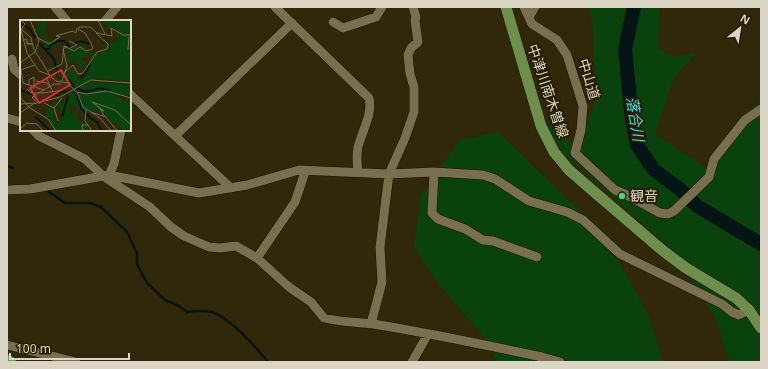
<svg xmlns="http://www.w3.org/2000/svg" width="768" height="369" font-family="'Noto Sans','Noto Sans JP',sans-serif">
  <rect width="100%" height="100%" fill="#31280b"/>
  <path fill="#0a420e" d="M589,7H660L658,48L672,57L696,53L673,79L655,134L709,170L728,149L745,117L761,98V362H730L715,317L671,249L561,151L547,125L557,128L571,143L589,117L596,99L593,30Z
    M498,132L594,225L623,269L648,315L663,362H497L489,343L437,282L414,247L421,195L460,140Z"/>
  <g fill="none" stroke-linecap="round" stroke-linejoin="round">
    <path stroke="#051516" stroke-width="2.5" d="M7,166L13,168
      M48,191L65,203H90L101,207L127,232L137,253V264L147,283L165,300L179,306L187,312C195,311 203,310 212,312C230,318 256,347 268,362"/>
    <path stroke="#051516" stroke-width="14" d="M634,7L625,49L632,120L637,145L654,170L681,190L697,206L761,244"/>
    <g stroke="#191000" stroke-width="10">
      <path id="minor" d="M55,7L67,21
        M275,7L369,98C373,114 362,131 358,147C356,156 357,163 358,172
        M524,7L532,24L557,40L567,55L583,106L581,130L575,153L615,190L625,194L660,213L668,214L674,211L709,177L714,159L745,120L761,109
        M529,17L535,7
        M105,21L117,7
        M333,22L343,28L376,17L382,7
        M12,59L14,69L21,75
        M130,94L231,188
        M7,118L21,122
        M33,130L39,136L85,159L103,176L150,207L171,227L184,236L209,247L220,248L236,246L257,258L289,287L311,302L324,318C340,322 356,322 373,324C429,333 486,345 542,357L560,362
        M175,136L292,23
        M434,172L432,213L438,219L465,229L483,240L493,241L537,257
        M109,175L114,164L121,130
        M7,190L30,189L109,175L199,193L247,185L299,170L389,174L434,172L483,175L495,179L529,201L567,212L583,220L620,254L722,304L732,312L739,315L749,310
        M257,258L295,202L305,172
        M371,324L382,282L380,247L389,174L405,138L414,112V87L410,74L408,55L411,48L418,42L415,20L416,17L413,7
        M7,345L76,362
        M412,362L428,334"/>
    </g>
    <g stroke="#191000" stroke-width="12">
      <path id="primary" d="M506,7L541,126L554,152L569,170L592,190L662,250L686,268L736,298L749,310L761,328"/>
    </g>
    <g stroke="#191000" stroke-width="13">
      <path id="motorway" d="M7,361L10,362"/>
    </g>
    <use href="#minor" stroke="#786e50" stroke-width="9"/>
    <use href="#primary" stroke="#6e8e4b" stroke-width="11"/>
    <use href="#motorway" stroke="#68a347" stroke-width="12"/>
  </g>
  <circle fill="#40d77c" stroke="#271e02" stroke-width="1.5" cx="622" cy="196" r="4"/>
  <g text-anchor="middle" stroke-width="4" stroke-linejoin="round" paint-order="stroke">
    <g font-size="14" fill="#dad5c4" stroke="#271e02">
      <text transform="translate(589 79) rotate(73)" y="5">中山道</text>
      <text transform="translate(548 91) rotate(71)" y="5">中津川南木曽線</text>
    </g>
    <g font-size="14" fill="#dad5c4" stroke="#271e02" text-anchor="start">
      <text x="630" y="201">観音</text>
    </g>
    <g font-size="15" font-style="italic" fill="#52d6dd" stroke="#271e02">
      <text transform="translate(635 119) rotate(81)" y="5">落合川</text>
    </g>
  </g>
  <g transform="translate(20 20)">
    <rect width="111" height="111" fill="#31280b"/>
    <path d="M22,0H25L26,7L23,13L31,22H38L40,26H32L30,29L23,24L26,22L14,9L20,8V4L13,3ZM78,0H111V61L75,58L53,69L36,60L33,52H37L43,58L45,49L48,53L54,48V53L57,52V57L61,60L69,54L67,49L71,40L76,37L69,35L61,38L62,41H66L65,45L59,48L52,35L53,42L48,44L46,37L51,34L46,29L49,26L56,31V26L60,25L64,27V31L71,34L74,32L75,35L88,30V24L101,20L96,16L100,13L98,8L93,6L85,11L89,5ZM72,61L111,65V77L65,72L58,68ZM53,71L63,85L58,74L85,71L103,80L111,79V111H105L81,92L66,90L65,94L52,84L49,87L51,94L56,92L58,100L65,103L71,111H34L26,94L29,86L32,88L35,101L39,103L40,96L43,103L39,86L33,87L32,82L35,81L37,85L44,81L47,75Z" fill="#0a420e"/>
    <path fill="none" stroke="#051516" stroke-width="2" d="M0,3L9,8L15,18M18,22L34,39L38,58L49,60L54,67M55,23L60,21L70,24M25,29H29L30,26L38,21H44L50,27M61,58L70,45M57,68L65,72L81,68L91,71M0,70L14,75M56,71L61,88L69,97L77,102L82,111M36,76L40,72L47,71M15,96L30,111M42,97L48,76"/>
    <path fill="none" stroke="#756d55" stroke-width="1" d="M1,0L5,4L1,10L7,33L19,51L30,55M78,0L85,14M0,8L11,18L14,30M18,18L29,24L40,17L36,16L53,11L56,13L57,8M3,20L7,19V24H12L7,23M49,21L57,25L50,28M108,30L109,17M15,31L31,57L36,61L48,63L56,72L67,74L87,71L111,78M0,43L15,32L19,21L10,0M0,50L15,45M1,50L3,63L24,70M28,51L42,44L44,26L54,31L60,27L66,31L73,29L71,23L65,13L58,9L59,7H70L77,13L92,16L91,8L103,15H111M44,53L53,45L58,54L63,53L77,32L87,29L88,24L76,13M26,57L33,72M16,61L27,63L29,67M42,61L47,46L43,29L47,26M9,65V60L14,57V69M7,69L11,73H23L43,70M57,72L63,87L80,98L91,111M0,77L10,88L28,99L36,111M16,82L12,77L34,64H41M24,83L34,88L42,78M0,84L15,83M34,88L38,101M66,90L65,101L72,111M71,92L86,97L97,111M0,93L13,84L40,77L71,60L111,63M85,97L80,89L84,91L72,82L95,90L111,105M0,109L7,103L17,104L23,111M63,111L62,105H68"/>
    <path fill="#d63130" fill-opacity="0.15" stroke="#d63130" stroke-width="2" d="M41,50L50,65L19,83L10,68Z"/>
    <rect width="111" height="111" fill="none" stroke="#dad5c4" stroke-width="2"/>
  </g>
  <rect width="768" height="369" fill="none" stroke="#dad5c4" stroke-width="16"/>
  <g transform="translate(740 28) rotate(30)" stroke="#271e02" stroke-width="3" paint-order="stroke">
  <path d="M0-3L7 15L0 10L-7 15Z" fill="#dad5c4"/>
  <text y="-6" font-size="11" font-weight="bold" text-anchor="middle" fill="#dad5c4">N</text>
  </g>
  <path d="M10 353v6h119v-6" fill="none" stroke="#dad5c4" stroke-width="2"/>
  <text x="16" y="353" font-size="12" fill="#dad5c4" stroke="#271e02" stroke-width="3" paint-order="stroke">100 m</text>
</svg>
